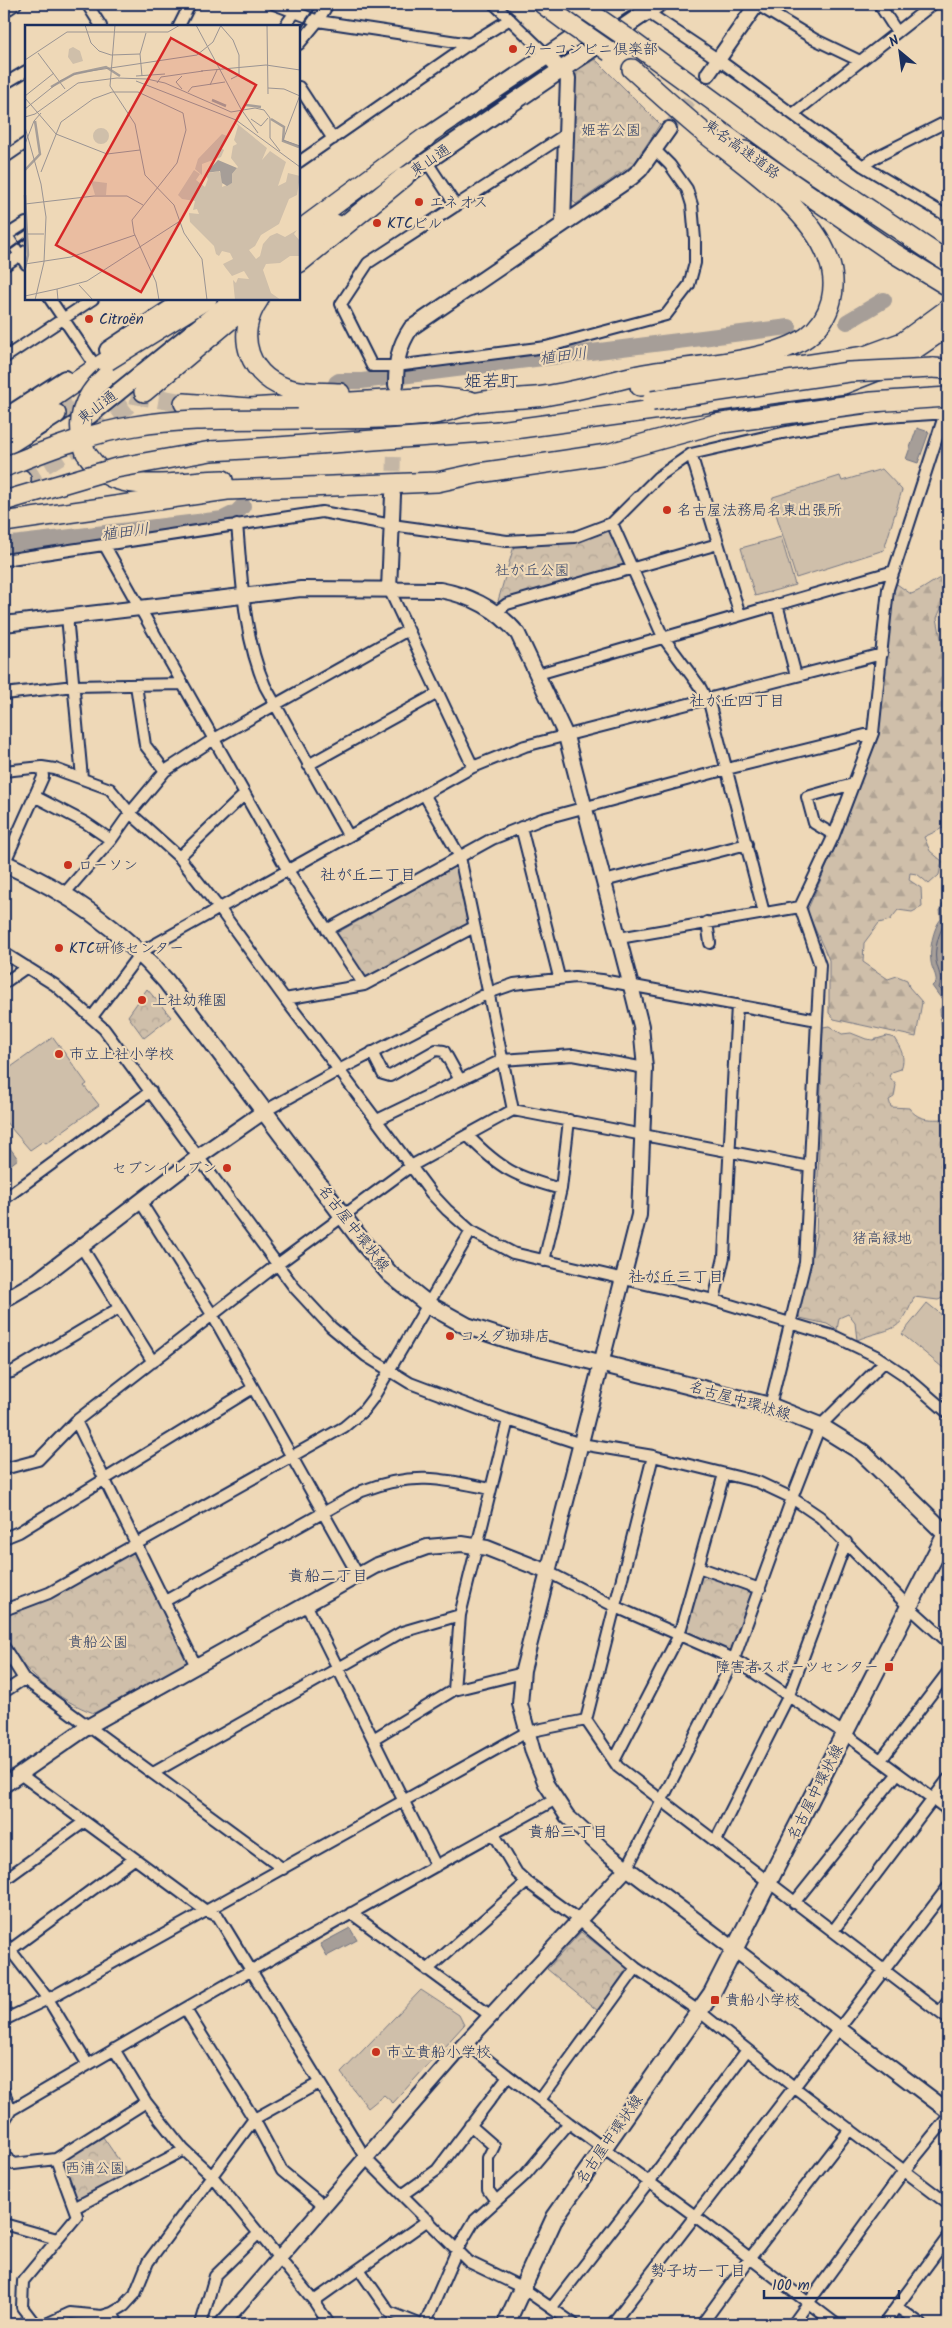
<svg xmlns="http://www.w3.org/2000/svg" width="952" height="2328" font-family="Kalam,'Klee One',sans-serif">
  <defs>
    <pattern id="forest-firs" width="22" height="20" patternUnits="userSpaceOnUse" patternTransform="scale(1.25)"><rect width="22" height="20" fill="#cfbfaa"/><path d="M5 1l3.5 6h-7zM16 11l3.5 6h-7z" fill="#b1a495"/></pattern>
    <pattern id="park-crowns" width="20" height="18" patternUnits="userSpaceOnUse" patternTransform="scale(1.25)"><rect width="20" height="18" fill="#cfbfaa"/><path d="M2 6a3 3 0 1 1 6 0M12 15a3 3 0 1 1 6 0" fill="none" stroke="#b1a495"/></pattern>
  </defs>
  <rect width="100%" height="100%" fill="#eed8b7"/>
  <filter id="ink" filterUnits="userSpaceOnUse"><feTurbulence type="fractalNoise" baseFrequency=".02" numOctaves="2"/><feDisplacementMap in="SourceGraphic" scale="10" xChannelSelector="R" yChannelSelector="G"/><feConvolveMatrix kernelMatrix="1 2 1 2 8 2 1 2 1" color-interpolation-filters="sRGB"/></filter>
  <g filter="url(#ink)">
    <path fill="#cfbfaa" stroke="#757784" d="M632,4H652L567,55L566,49Z
      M882,469L902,490L884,550L796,578L772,501L773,497L840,476L842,481Z
      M781,537L795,585L755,596L741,548Z
      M53,1037L87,1084L84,1086L99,1105L46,1143L43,1141L30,1150L4,1120V1072Z
      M927,1303L948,1320V1372L902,1334Z
      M421,1990L459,2015L464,2025L393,2103L384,2095L368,2108L341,2073Z"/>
    <path fill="url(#forest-firs)" stroke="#757784" d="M944,576L948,592L937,618L948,674V829L943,828L924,837L930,851L942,861L939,875L929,884L917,874L910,873L909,880L921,888L922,907L912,912L898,910L890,920L879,923L864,943L863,962L888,979L897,976L907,980L909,987L922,1002L916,1037L834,1019L829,1013V960L807,911L840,836L879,732L894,582L911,594C923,590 931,582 944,576Z"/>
    <path fill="url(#park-crowns)" stroke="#757784" d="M595,59L660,124L634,164L576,204L570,199L576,71Z
      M606,529L610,530L624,563L622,568L501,604L498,601L514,546L571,542Z
      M456,866L468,925L365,977L335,934Z
      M147,989L171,1017L144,1038L128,1016Z
      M946,1002L948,1003V1038L942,1034L940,1009Z
      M829,1026L842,1034L851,1033L866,1039L873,1040L887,1036L894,1038C901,1049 906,1057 901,1069L892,1072L889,1076L896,1085L894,1097L889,1100L891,1107L909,1108C919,1122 933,1119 948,1119V1296L938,1300L914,1297C899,1336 892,1326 857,1340L855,1323L848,1314L839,1318L837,1330L827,1324L800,1318L798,1313L816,1236L823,1027Z
      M134,1552L188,1662L94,1713C61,1702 19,1670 5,1638C2,1632 4,1622 4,1615L52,1598Z
      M701,1574L753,1592L732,1653L684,1632Z
      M581,1932L627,1968L598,2011L547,1969Z
      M103,2137L129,2175L78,2201L62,2162Z
      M897,2312L916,2324H889Z"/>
    <path fill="#a69e98" stroke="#6e7281" d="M917,428L929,432L918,463L906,459Z
      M948,895V1003L940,997L932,986L936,982C937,975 932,970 931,962C929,950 933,928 941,919L940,909Z
      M10,1148L18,1159L4,1170V1153Z
      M350,1928L357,1940L327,1956L320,1944Z"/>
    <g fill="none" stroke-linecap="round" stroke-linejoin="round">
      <path stroke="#535b75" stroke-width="1" d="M948,907C944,912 948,916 945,922C939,933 934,948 936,961C938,972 943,977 939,988L948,997
        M948,927L942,958L948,974V989"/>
      <path stroke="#a69e98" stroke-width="16" d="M847,322L884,300
        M336,383L339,381H362L789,327
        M4,545L223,519L237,512L243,506"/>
      <path stroke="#c4b6a5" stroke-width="14" stroke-dasharray="14 7" stroke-linecap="butt" d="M669,129L708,74
        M393,492L395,409"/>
      <path stroke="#c4b6a5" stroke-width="19" stroke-dasharray="19 9" stroke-linecap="butt" d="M131,394L184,403
        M56,414L98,396
        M21,479L75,446L144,392"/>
      <g stroke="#1b2f5e" stroke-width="14">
        <path id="minor" d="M87,4L101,26
          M274,4L318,21L470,44
          M494,4L548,56
          M756,4L814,39L860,61
          M879,4L897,32
          M4,12L16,4
          M647,12L719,60L863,166L944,214L948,213
          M179,26L190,4
          M285,26L301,4
          M299,44L318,21L328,4
          M4,84L26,71
          M299,87L333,139
          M793,114L933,4
          M566,134L368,263L341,304L372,366H396L546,347L666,315L689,285L695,263V239L692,205L687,189L670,165L654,149
          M4,158L26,143
          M299,162L466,46L510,19
          M427,162L456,206
          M863,166L876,157L948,121
          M4,231L26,264
          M4,237L26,223
          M4,266L26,251
          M50,299L92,361
          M4,358L93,299
          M945,413L888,589L873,733L834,835L800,907L820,965L817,1020L602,980L575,977L514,984L488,993L339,1070L431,1193L447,1210L471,1231L513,1253L714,1300L836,1337L876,1356L903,1374L948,1413
          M691,454L740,615
          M612,523L663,637L700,687L710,706L764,913
          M237,524C242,579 243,635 265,686L348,835
          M105,546L287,869L364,985L285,999L339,1070L263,1112
          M4,560L322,512L392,525L507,541L575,537L612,523L658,477L691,454L782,433L831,424L886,417L948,413
          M389,589L473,767
          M777,604L796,676
          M496,612L507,604L718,544
          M67,616L82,778
          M538,674L894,571
          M136,685L145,745L165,771
          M4,694L74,686L183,684
          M308,765L438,693
          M4,771L42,767L55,769L110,789L130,813L179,857L219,908L285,999
          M424,794L460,857L513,1110
          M34,796L86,823L111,840
          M521,827L559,977
          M834,835L814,823L807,797L853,784
          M179,857L245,794
          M4,864L43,777L42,767
          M604,881L747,844
          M64,894L111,840L130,813L165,771L214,739L408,630
          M707,922L710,943
          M327,930L492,839L542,819L727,769L873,733
          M619,938L800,907
          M4,953L55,985L104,1029L294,1287L331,1327L366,1356L410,1383L508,1420L581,1444L653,1456L758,1482L792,1498L820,1517L908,1606L948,1642
          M4,983L27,967
          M364,985L474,927
          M92,1017L141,952L473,767L525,746L882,654
          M372,1052L383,1074L390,1076L436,1050L444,1051L460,1080
          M377,1120L502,1060L573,1055L645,1068
          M467,1135C500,1169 516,1177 561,1189
          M4,1199L151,1091
          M140,1201L213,1316L358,1575
          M81,1246L153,1362
          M544,1261L561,1189L569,1120
          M714,1300L724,1257L737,1005
          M4,1374L12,1372L119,1308
          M770,1406L805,1263L817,1020
          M76,1421L196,1666
          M653,1456L586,1720L618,1767L948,2019
          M4,1469L38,1460L76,1421L278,1264L411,1166L513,1110L810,1167
          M4,1538L19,1532L253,1388
          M698,1567L760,1589
          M548,1572L616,1607L734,1659L845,1734L948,1810
          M165,1601L362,1491C411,1472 441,1478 490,1489
          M306,1604L436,1866
          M4,1610L49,1593L344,1427L363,1411L373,1398L471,1231
          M4,1647L24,1679L283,1869
          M454,1690L460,1615L508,1420
          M4,1692L24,1679
          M373,1739L454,1690L523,1673
          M881,1760L948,1672
          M614,1761L679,1635L724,1474
          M153,1773L402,1632L460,1615
          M20,1774L206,1911L218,1916L366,2159L469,2262L521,2287L574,2324
          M494,1834L517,1873L527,1882L579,1920L636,1968L700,2012L795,2088L948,2204
          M716,1840L789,1695L846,1542
          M627,1868L734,1659L792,1498L820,1426L884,1362
          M4,1880L84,1822
          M794,1903L898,1773
          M351,1913L491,2016
          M833,1931L948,1779
          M4,1942L48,1999L88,2065
          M10,1950L134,1859
          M427,1970L527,1882
          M186,2010L254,2119L282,2171L325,2207
          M940,2012L948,2001
          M4,2020L48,1999L527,1732L586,1720
          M466,2043L569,2123L695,2216L836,2324
          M114,2049L146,2102L184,2150L212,2176L314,2301L329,2324
          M4,2092L11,2110
          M540,2100L636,1968
          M4,2121L11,2110C191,2004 373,1900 556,1799
          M470,2125L494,2146L488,2158V2190L496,2201
          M4,2156L14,2164L56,2159L146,2102
          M402,2195L437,2170L508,2076
          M74,2208L184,2150
          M4,2224L57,2239
          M359,2269L389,2312L419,2324
          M314,2301L428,2220
          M552,2307L649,2182L747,2050
          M897,2307L921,2324
          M112,2313L118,2324
          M35,2324L22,2307L23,2281L77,2216L56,2159
          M46,2324L70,2313L102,2316L112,2313L124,2306L135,2294L148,2262L254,2119L319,2083
          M201,2324L215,2276L259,2233
          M425,2324L457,2250L474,2221L525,2175L569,2123
          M612,2324L948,1887
          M702,2324L750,2258L850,2129
          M793,2324L904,2171L948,2117
          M884,2324L948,2237"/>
      </g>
      <g stroke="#1b2f5e" stroke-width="18">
        <path id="tertiary" d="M548,56L568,78L563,223
          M708,74L757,4
          M396,385C396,363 398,347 411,328L631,178L640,170L669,129
          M389,589L393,495
          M4,624L301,589L440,590C472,596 497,609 518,634L566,736L631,986L641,1026L645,1068L639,1215L523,1670L520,1704L533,1752L546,1784L567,1816L607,1853L948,2111
          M4,1300L38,1280L198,1157L263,1112
          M4,1785L89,1726L375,1566L427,1547L462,1544L487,1548L548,1572
          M222,2324L461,2048L627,1868"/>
      </g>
      <g stroke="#1b2f5e" stroke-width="20">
        <path id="primary" d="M417,143L624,4
          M393,184L658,4
          M299,249L336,223
          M108,350L185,299
          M4,418L65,379
          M36,450L90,415L233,299
          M4,863C68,892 120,928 166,981L364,1244L390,1274L429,1305L467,1326L516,1342L770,1406L820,1426L862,1452L946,1534L712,1993L555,2217L506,2324"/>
      </g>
      <g stroke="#1b2f5e" stroke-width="22">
        <path id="motorway" d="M543,4L571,25
          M627,38L793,159L948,262
          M745,151L889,250L948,286
          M299,231L426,137
          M299,263L404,177
          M259,299C234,335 248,379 293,390C308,393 324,392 340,393
          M933,368L948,369
          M640,386L686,383L865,356L903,342L948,309
          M144,392L255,299
          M184,403L249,408L436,397L470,401
          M298,419C341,418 385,420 427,415C444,414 461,406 478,402C500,398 523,399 544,396C577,391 608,382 639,375C684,366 771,363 807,337C832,318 839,286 828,258C811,209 742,163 702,131C678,111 655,90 632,69
          M4,431L99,366L207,299
          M499,431L844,384L890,366L943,330
          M4,447L56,414
          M211,451L277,447
          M86,453C92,461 98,470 107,475C136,492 190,480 223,480
          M4,487L21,479
          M4,522L227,490L437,482L479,473L607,454L715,424L872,402L948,397"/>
      </g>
      <use href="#minor" stroke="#eed8b7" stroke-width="10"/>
      <use href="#tertiary" stroke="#eed8b7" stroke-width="14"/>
      <use href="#primary" stroke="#eed8b7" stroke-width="16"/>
      <use href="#motorway" stroke="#eed8b7" stroke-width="19"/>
      <path stroke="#1b2f5e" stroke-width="2.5" d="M299,31L318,4
        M4,254L26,238"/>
      <g stroke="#1b2f5e" stroke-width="22" stroke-linecap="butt">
        <path id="motorway-bridge" d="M589,12L627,38
          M571,25L610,52
          M652,401L849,372L933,368
          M277,447L499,431
          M86,453C74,421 82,398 106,376
          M4,467C46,451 89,433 135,426C188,417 244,420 298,419
          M4,501L116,468L211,451"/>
      </g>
      <use href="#motorway-bridge" stroke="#eed8b7" stroke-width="19"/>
    </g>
  </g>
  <g fill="#c8321e" stroke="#eed8b7" stroke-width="2">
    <circle cx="513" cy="49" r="5"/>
    <circle cx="419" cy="202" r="5"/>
    <circle cx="377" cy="223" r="5"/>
    <circle cx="89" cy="319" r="5"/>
    <circle cx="667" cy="510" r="5"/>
    <circle cx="68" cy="865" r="5"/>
    <circle cx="59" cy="948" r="5"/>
    <circle cx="142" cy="1000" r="5"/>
    <circle cx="59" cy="1054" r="5"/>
    <circle cx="227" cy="1168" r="5"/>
    <circle cx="450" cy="1336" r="5"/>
    <rect x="884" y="1662" width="10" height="10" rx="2.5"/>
    <rect x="710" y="1995" width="10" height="10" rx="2.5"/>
    <circle cx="376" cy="2052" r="5"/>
  </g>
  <g text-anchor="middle" stroke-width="4.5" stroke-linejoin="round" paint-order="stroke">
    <g font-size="15" fill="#1b2f5e" stroke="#eed8b7" text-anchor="start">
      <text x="523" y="54">カーコンビニ倶楽部</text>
      <text x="429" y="207">エネオス</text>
      <text x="387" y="228">KTCビル</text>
      <text x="99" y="324">Citroën</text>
      <text x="677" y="515">名古屋法務局名東出張所</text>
      <text x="78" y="870">ローソン</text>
      <text x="69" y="953">KTC研修センター</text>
      <text x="152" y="1005">上社幼稚園</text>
      <text x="69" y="1059">市立上社小学校</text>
      <text x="217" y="1173" text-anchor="end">セブンイレブン</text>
      <text x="460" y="1341">コメダ珈琲店</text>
      <text x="879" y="1672" text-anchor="end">障害者スポーツセンター</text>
      <text x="725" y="2005">貴船小学校</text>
      <text x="386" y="2057">市立貴船小学校</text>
    </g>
    <g font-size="15" fill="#364569" stroke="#eed8b7">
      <text x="611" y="135">姫若公園</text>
      <text x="532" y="575">社が丘公園</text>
      <text x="882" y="1243">猪高緑地</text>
      <text x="98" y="1647">貴船公園</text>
      <text x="95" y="2173">西浦公園</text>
    </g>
    <g font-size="15" fill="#1b2f5e" stroke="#eed8b7">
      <text transform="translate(742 149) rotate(36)" y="5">東名高速道路</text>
      <text transform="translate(430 160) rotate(-34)" y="5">東山通</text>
      <text transform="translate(97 407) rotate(-37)" y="5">東山通</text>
      <text transform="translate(354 1228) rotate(52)" y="5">名古屋中環状線</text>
      <text transform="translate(740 1400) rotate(16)" y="5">名古屋中環状線</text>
      <text transform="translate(815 1792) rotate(-63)" y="5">名古屋中環状線</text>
      <text transform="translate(609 2139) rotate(-55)" y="5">名古屋中環状線</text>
    </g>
    <g font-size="16" font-style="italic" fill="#37456a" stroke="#eed8b7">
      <text transform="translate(563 355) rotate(-7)" y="6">植田川</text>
      <text transform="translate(125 531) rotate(-7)" y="6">植田川</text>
    </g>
    <g font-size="16" fill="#1b2f5e" stroke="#eed8b7">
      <text x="737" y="706">社が丘四丁目</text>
      <text x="368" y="880">社が丘二丁目</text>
      <text x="676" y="1282">社が丘三丁目</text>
      <text x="328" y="1581">貴船二丁目</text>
      <text x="568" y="1837">貴船三丁目</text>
      <text x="698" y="2276">勢子坊一丁目</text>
    </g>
    <g font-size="18" fill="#1b2f5e" stroke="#eed8b7">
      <text x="491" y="387">姫若町</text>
    </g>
  </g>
  <g transform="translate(25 25)">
    <rect width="275" height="275" fill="#eed8b7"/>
    <path d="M48,22L55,26L58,36L48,39L43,32L44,24ZM197,109L202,111L196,123L199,125L196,132L177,139V150L170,144L173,134Z" fill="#cfbfaa"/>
    <path d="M210,97L242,123L237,135L245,126L261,137L253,161L261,157L263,148L275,151L272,170L264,174L254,199L236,210L230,221L224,225L231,234L235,231L238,219L245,211L252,208L260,212L272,205L269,209L275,216V231H265L255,238L241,239L238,245L246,268L256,275H210L208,255L211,258L213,253L224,254L219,246L207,251L200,242L198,239L208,234L205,228L197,226L194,231L191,229L189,221L165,197L164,188L174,189L172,184L168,185L170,176L157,174L153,170L169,145L175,149L171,155L180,162L183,154L180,149L194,146L198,153L197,162L207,158V149L213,142L206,133L208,121L212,119L209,115L213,101ZM68 111a8 8 0 1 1 16 0a8 8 0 1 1-16 0ZM66,156L82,158L81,170H70Z" fill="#cfbfaa"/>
    <path d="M193,135L212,143L207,149V158L202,161L197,158L195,146L181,148Z" fill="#a69e98"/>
    <path fill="none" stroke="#a69e98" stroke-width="2.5" d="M26,62L49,49L81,42L95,51M187,75L201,81M221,80L236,82M246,94L259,102L258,116L274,122M0,145L15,129L10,96M0,170L3,230L0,243"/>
    <path fill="none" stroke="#9a9493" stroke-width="1" d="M60,0L66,18L74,26L86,30L115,29M90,0L85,61L110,99L120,150L149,180L159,208L177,234L182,275M171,0L216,84L233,108M195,0L208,15L214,30V50L206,54M242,0L243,69M13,28L40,64M0,35L42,7H143L155,0M176,46L241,40L275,45M111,51L140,49M117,51L115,29L121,8M157,51L151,57L157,64M111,56L211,95L275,142M132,58L136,52L178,46M185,60L192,45M243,63L259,64L275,71M163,67L167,62L200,57M275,70L258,115L275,121M0,71L29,48M0,73L31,109L82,129L115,125M0,84L35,56L52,48L172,30L188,17L196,0M0,92L10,89L53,58L92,53L122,54L140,58L206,87L230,83L239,85L245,93V113L255,126M226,94L236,101L243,93M0,102L16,159L21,192L19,237L10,275M0,119L9,96L16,88M16,147L36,97L68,74L87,67H113L158,88L161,105L152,138L107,195L109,208L131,257L134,275M275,160V176M0,179L69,171H102L118,180M0,209H19M0,239L46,232L110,210M54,260L68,275M0,271L32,264M33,275L32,264L62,256L155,196"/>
    <path fill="#d62828" fill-opacity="0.15" stroke="#d62828" stroke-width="2.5" d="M146,13L231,60L116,267L31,220Z"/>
    <rect width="275" height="275" fill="none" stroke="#1b2f5e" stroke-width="2.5"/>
  </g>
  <rect width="952" height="2328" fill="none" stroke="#eed8b7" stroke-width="20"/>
  <rect x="10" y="10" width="932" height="2308" fill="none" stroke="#1b2f5e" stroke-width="2" filter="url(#ink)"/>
  <g transform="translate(900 52) rotate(331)" stroke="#eed8b7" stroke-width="4" paint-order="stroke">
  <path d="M0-4L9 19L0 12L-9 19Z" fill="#1b2f5e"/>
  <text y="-8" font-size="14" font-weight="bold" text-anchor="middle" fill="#1b2f5e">N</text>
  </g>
  <path d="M764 2290v8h135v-8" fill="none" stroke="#1b2f5e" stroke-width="2.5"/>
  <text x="772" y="2290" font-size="15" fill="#1b2f5e" stroke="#eed8b7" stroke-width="4" paint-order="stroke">100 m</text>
</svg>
